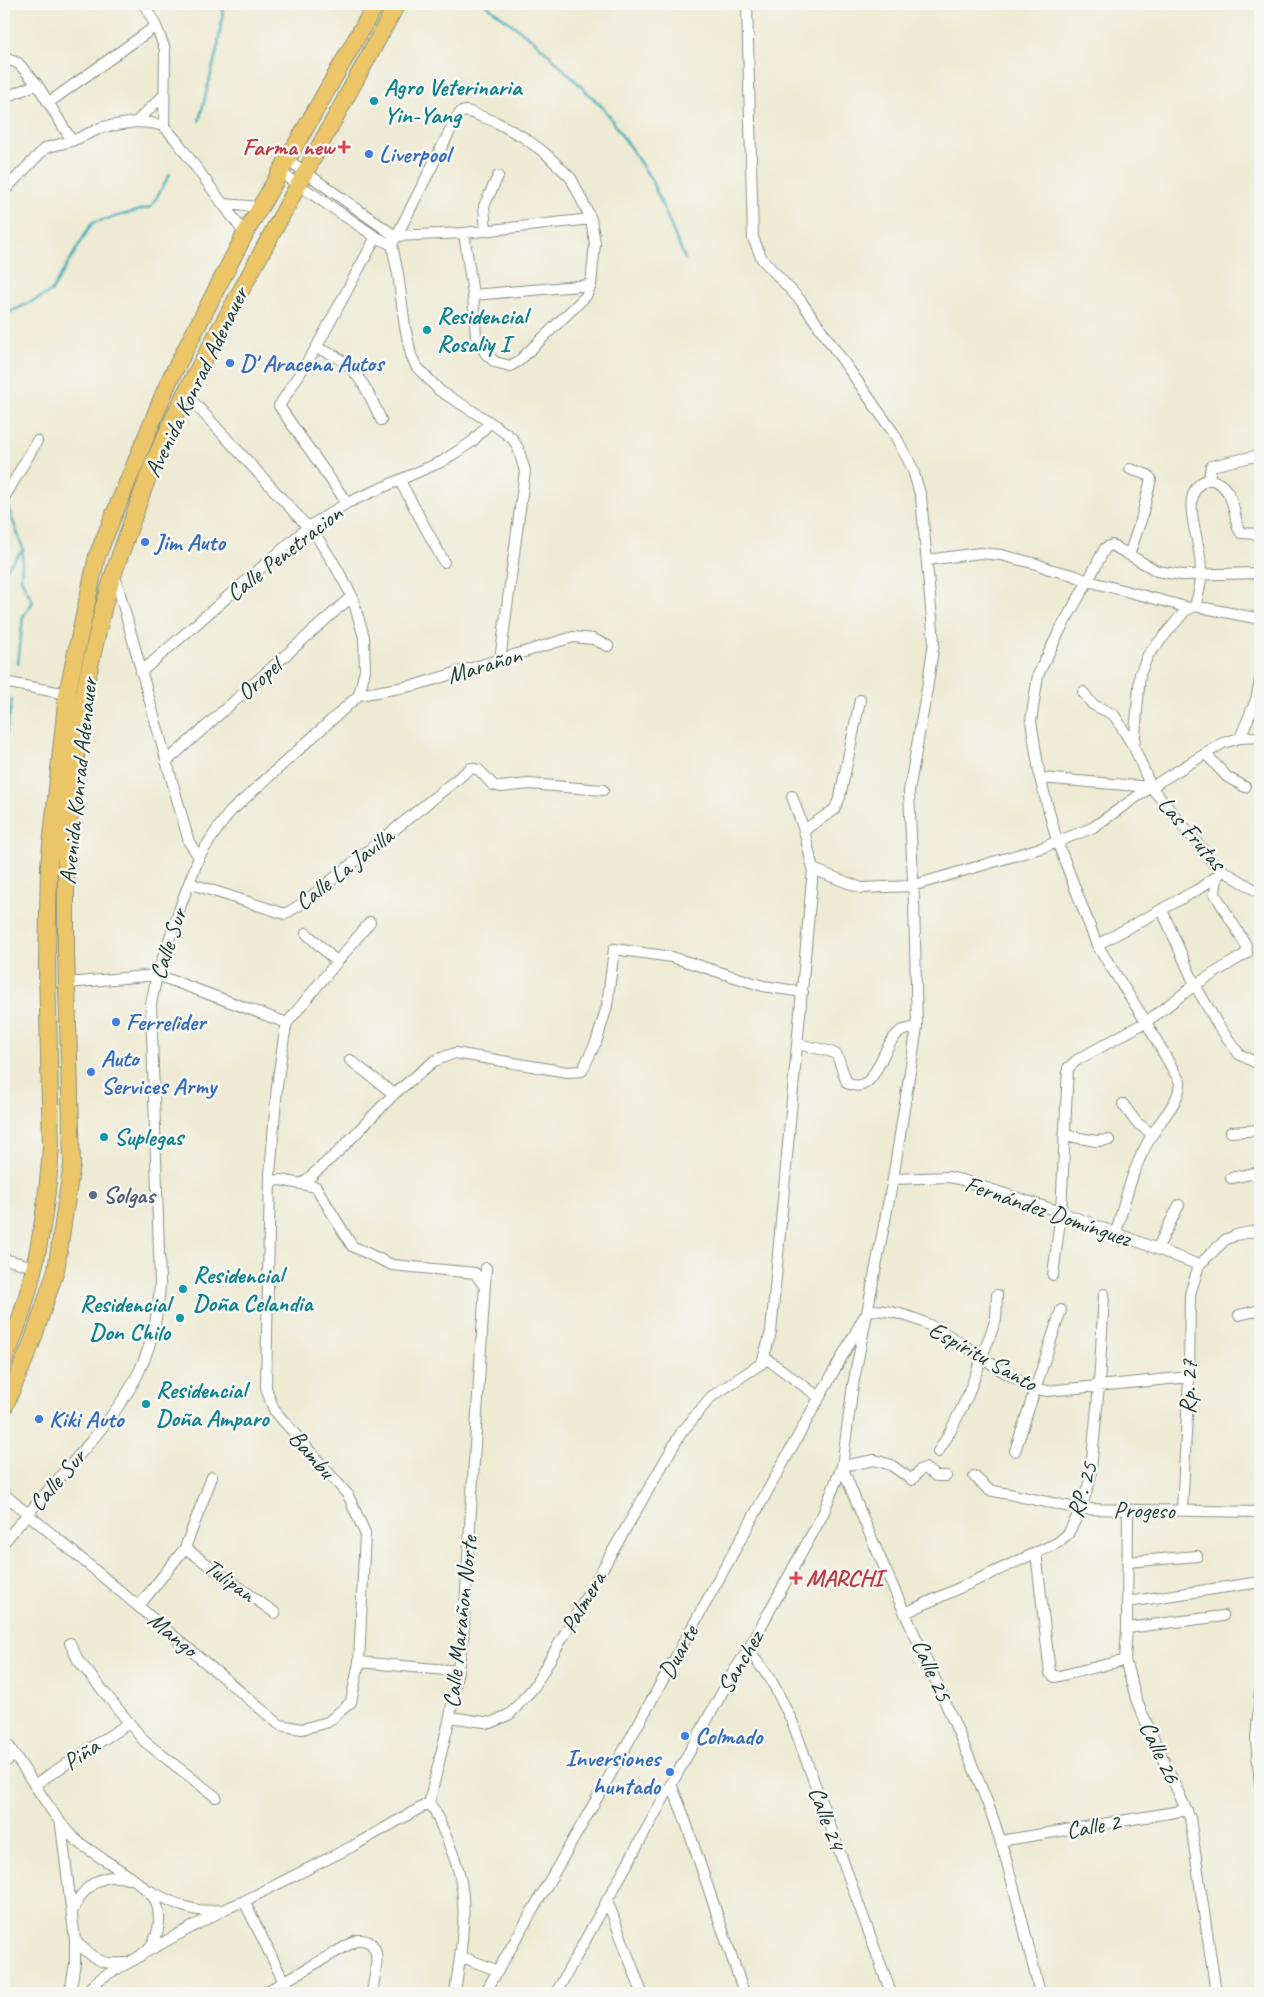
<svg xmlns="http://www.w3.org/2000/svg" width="1264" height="1997" font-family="Caveat,sans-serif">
  <rect width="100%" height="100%" fill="#f6f6f2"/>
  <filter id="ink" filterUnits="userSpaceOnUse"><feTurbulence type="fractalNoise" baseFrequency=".02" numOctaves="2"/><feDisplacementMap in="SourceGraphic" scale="10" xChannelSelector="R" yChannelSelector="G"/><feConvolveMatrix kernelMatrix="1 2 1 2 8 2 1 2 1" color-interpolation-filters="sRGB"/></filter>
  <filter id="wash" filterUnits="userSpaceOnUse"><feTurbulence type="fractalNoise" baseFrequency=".0096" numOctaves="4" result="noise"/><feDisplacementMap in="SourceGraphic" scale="20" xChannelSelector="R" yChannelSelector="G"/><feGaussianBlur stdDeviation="1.12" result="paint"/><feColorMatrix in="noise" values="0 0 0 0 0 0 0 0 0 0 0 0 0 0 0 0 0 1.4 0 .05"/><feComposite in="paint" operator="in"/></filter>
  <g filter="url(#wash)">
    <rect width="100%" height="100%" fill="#eeead3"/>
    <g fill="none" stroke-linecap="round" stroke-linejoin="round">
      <path stroke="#3bacb6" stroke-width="2.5" d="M485,4L537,43L605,110L651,179L685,259
        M199,121L218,46L224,4
        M4,315L51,292L92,223L151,207L170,174
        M4,572L23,549L6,501
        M18,664L23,616L33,602L21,579L23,549
        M4,751L5,749L6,734L12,699"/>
    </g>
  </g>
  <g filter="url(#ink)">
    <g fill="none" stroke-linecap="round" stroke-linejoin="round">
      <g stroke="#869484" stroke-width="12">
        <path id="street" d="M144,4L156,26L165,49L164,126
          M4,58L18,63L37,84L72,141
          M4,98L37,84
          M48,103L156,26
          M136,122L164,95
          M288,160L395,236L464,233L591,219
          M281,173L376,237L392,245
          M4,191L45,148L72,141L103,127L136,122L151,123L164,126L176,140L245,234
          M224,204L260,207
          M486,231L484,206L498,176
          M464,233L473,295L476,337L486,354L495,362L510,366L519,361L586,296L591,285L595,243L591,219L571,178L545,153L523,137L496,122L467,111L461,112L457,117L392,245L398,274L405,327L411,355L416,366L440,391L490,422L512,438L518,448L525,471L500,660
          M473,295L591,285
          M316,348C323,351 332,353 338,358C360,372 371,397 381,420
          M185,393L317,537L336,567L352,596L364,637L365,670L359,695
          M1209,479L1211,466L1260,455
          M400,481L444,562
          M4,498L37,441
          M347,503L279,406L316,348L376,237
          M1129,555L1141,520L1151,479L1148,475L1130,469
          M927,560L980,553L1001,555L1037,564L1049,569L1073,575L1088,581L1060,630L1038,675L1031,721L1040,778L1057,841L1097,945L1146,1022L1180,1082C1180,1099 1167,1112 1158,1126C1135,1158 1126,1196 1116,1233
          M115,576L189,842L199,857
          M1195,606C1198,596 1201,586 1201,576C1201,566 1200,554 1198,545C1194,524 1181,488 1209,479C1233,485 1233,507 1238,528L1241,533L1260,534
          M1190,608L1088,581L1105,548L1112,545L1157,571L1182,575L1260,573
          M1260,619L1195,606L1185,611L1148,655L1140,674L1134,747L1151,787L1216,866L1260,893
          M141,672L308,527L347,503L443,461L473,441L490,422
          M4,682L67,694
          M1083,692L1092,704L1114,715L1134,747
          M359,695L416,685L573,637L593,639L608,646
          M1240,738L1256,700L1260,681
          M1206,754L1227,777L1245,787
          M166,762L352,596
          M1040,778L1151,787
          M792,796L804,830L813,869L861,888L912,886L1044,847L1092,828L1151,787L1223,743L1240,738L1260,737
          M804,830L834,810L840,797L860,700
          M1217,876L1215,894L1246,945L1247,953L1195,985L1218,1025L1239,1054L1260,1065
          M189,883L285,914L303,903L471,768L479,770L493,785L501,787L529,784L603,790
          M1097,945L1197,890L1220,874
          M337,962L370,922
          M68,983L157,975L287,1023
          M798,1044L829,1051L837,1055L847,1083C878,1098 879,1045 901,1031C906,1029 912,1028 917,1027
          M394,1094L434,1061L455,1053L567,1072L582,1071L597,1040L607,1006L614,949L672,957L763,986L803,992
          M1123,1104L1136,1122L1152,1134
          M1231,1132L1260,1130
          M1064,1135L1096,1141L1109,1140
          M1231,1178L1260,1172
          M893,1179L949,1177L962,1180L1061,1212L1199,1265
          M270,1181L281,1180L316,1187L352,1246L392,1265L475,1273L485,1287
          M302,1184L338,1152L394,1094L350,1060
          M1157,1249L1179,1205
          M4,1259L35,1267
          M1053,1275L1061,1212L1068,1068L1077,1060L1146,1022L1195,985L1162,910
          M868,1310C910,1309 949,1334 983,1358C1003,1372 1023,1385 1047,1391L1189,1377
          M1239,1315L1260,1310
          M764,1357L819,1397
          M1015,1451L1061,1310
          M938,1452L950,1432L968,1395L991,1333L996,1319L997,1295
          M946,1476H936L925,1468L920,1470L912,1480L891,1465L875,1460L842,1466C886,1582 945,1691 989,1807C1011,1867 1024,1931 1040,1993
          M974,1476L989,1490L1081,1509L1260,1512
          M4,1494L280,1725L302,1729L328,1722L351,1702L359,1662L365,1533L348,1495L274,1410L266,1388L270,1175L277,1086L284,1037L287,1023L337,962L306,933
          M1128,1510L1127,1628L1125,1660L1137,1702L1190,1818L1216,1993
          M1182,1510L1189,1377L1190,1294L1199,1265L1225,1240L1236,1235L1260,1230
          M4,1542C27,1515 50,1488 74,1461C125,1402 156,1364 160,1283L151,1004L157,975L183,899L199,857L216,831L230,812L359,695
          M185,1548L275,1613
          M1036,1552L1050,1673L1055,1677L1125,1660
          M1127,1562L1197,1556
          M1127,1602L1260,1582
          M139,1606L185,1548L212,1477
          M905,1613L1057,1543L1068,1534L1081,1509L1090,1480L1099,1386L1104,1294
          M1127,1628L1223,1616
          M70,1643L78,1660L144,1741L216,1797
          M748,1650L770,1678L792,1721L891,1993
          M359,1662L457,1671
          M1260,1692L1256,1740L1260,1784
          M450,1717L491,1723L510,1714L534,1687L681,1433L711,1397L762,1363L771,1332L813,869
          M4,1739C17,1758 29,1777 42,1796C52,1811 61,1826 74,1838C93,1856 145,1881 155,1900C161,1913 160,1929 154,1941C140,1966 104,1967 86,1993
          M4,1763L15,1755
          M671,1784L683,1814L744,1993
          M34,1785L129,1723
          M429,1803L435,1811C443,1831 454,1852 459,1873C469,1911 460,1955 455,1993
          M61,1825L75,1940V1963L70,1993
          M1000,1841L1187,1810
          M150,1891C172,1902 193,1914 219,1910
          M607,1900L642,1993
          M244,1901L284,1982
          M72,1912C81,1889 102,1870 128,1879
          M75,1940C91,1957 101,1966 126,1963
          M146,1952L225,1909L244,1901L353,1846L429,1803L450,1717L463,1639L486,1268
          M460,1956L498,1971
          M264,1993L357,1940C387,1938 374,1975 372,1993
          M485,1993L604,1786L864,1317
          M556,1993L734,1671L748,1650L823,1514L842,1466L853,1385L893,1179L917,1027L914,902L909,791L927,689L934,642L921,497L912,467L893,432L801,301L762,259L753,238L747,4"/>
      </g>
      <g stroke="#869484" stroke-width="18">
        <path id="primary" d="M4,1361C33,1295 46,1220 51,1148L47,964L49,865L67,694L97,556L169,381L245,234L376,4
          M4,1408L31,1345L56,1270L72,1164L66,952V851L82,701L104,605L114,572L151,468L185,393L397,4"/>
      </g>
      <use href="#street" stroke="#fff" stroke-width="10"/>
      <use href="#primary" stroke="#ecc569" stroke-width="16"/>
    </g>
  </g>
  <g fill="#0f9aa8" stroke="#f6f6f2" stroke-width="2">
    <circle cx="374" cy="101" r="5"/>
    <circle cx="427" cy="330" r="5"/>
    <circle cx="104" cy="1137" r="5"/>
    <circle cx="183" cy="1289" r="5"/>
    <circle cx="180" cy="1318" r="5"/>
    <circle cx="146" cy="1404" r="5"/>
  </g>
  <g fill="#e0444e" stroke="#f6f6f2" stroke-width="2">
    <path d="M341.5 139.5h5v5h5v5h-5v5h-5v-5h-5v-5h5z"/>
    <path d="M793.5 1570.5h5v5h5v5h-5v5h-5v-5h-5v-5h5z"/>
  </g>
  <g fill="#3f7fe0" stroke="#f6f6f2" stroke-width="2">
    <circle cx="369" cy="154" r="5"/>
    <circle cx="230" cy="363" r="5"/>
    <circle cx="145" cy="542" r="5"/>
    <circle cx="116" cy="1022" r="5"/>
    <circle cx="91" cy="1072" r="5"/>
    <circle cx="39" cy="1419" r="5"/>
    <circle cx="685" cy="1736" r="5"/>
    <circle cx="670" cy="1772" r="5"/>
  </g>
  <circle fill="#5c6f8a" stroke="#f6f6f2" stroke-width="2" cx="93" cy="1195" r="5"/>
  <g text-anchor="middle" stroke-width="5" stroke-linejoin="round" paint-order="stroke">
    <g font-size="24" font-weight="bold" fill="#0d838f" stroke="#f6f6f2" text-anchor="start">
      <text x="384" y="95">Agro Veterinaria<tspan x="384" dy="28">Yin-Yang</tspan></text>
      <text x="437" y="324">Residencial<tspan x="437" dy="28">Rosaliy I</tspan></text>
      <text x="114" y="1145">Suplegas</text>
      <text x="193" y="1283">Residencial<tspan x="193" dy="28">Doña Celandia</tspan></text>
      <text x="170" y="1312" text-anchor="end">Residencial<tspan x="170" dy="28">Don Chilo</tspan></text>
      <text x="156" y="1398">Residencial<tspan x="156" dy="28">Doña Amparo</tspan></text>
    </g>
    <g font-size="24" font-weight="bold" fill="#be3a42" stroke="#f6f6f2" text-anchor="end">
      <text x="334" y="155">Farma new</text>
      <text x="806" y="1586" text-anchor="start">MARCHI</text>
    </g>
    <g font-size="24" font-weight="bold" fill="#366cbe" stroke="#f6f6f2" text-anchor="start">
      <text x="379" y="162">Liverpool</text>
      <text x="240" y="371">D' Aracena Autos</text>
      <text x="155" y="550">Jim Auto</text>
      <text x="126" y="1030">Ferrelider</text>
      <text x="101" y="1066">Auto<tspan x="101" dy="28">Services Army</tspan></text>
      <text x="49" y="1427">Kiki Auto</text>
      <text x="695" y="1744">Colmado</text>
      <text x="660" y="1766" text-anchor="end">Inversiones<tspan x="660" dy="28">huntado</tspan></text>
    </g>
    <g font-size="24" fill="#1f3d34" stroke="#f6f6f2">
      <text transform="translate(196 382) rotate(-64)" y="8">Avenida Konrad Adenauer</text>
      <text transform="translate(284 553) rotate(-38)" y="8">Calle Penetracion</text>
      <text transform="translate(484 665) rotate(-17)" y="8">Marañon</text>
      <text transform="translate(259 679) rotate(-42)" y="8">Oropel</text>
      <text transform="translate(78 781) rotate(-84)" y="8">Avenida Konrad Adenauer</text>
      <text transform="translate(1192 833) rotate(49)" y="8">Las Frutas</text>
      <text transform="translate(344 869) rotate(-38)" y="8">Calle La Javilla</text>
      <text transform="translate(168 944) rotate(-72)" y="8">Calle Sur</text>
      <text transform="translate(1048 1211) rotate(19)" y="8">Fernández Domínguez</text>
      <text transform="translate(983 1356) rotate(29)" y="8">Espíritu Santo</text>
      <text transform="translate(1188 1387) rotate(-88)" y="8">Rp. 27</text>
      <text transform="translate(312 1454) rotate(49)" y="8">Bambu</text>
      <text transform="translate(57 1480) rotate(-49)" y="8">Calle Sur</text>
      <text transform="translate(1082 1490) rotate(-74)" y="8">RP. 25</text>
      <text transform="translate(1144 1510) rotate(1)" y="8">Progeso</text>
      <text transform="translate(230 1580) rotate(36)" y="8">Tulipan</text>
      <text transform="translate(583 1602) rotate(-60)" y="8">Palmera</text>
      <text transform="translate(460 1622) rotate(-84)" y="8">Calle Marañon Norte</text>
      <text transform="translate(173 1634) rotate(40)" y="8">Mango</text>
      <text transform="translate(678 1652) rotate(-61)" y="8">Duarte</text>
      <text transform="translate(740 1662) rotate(-60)" y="8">Sanchez</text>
      <text transform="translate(932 1670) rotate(66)" y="8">Calle 25</text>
      <text transform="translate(1160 1752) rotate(65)" y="8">Calle 26</text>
      <text transform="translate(81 1754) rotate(-34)" y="8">Piña</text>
      <text transform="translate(827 1818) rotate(70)" y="8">Calle 24</text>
      <text transform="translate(1093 1826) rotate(-10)" y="8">Calle 2</text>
    </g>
    <g font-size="24" font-weight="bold" fill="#4e5e75" stroke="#f6f6f2" text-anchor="start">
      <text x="103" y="1203">Solgas</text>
    </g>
  </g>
  <rect width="1264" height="1997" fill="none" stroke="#f6f6f2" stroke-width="20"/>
</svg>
